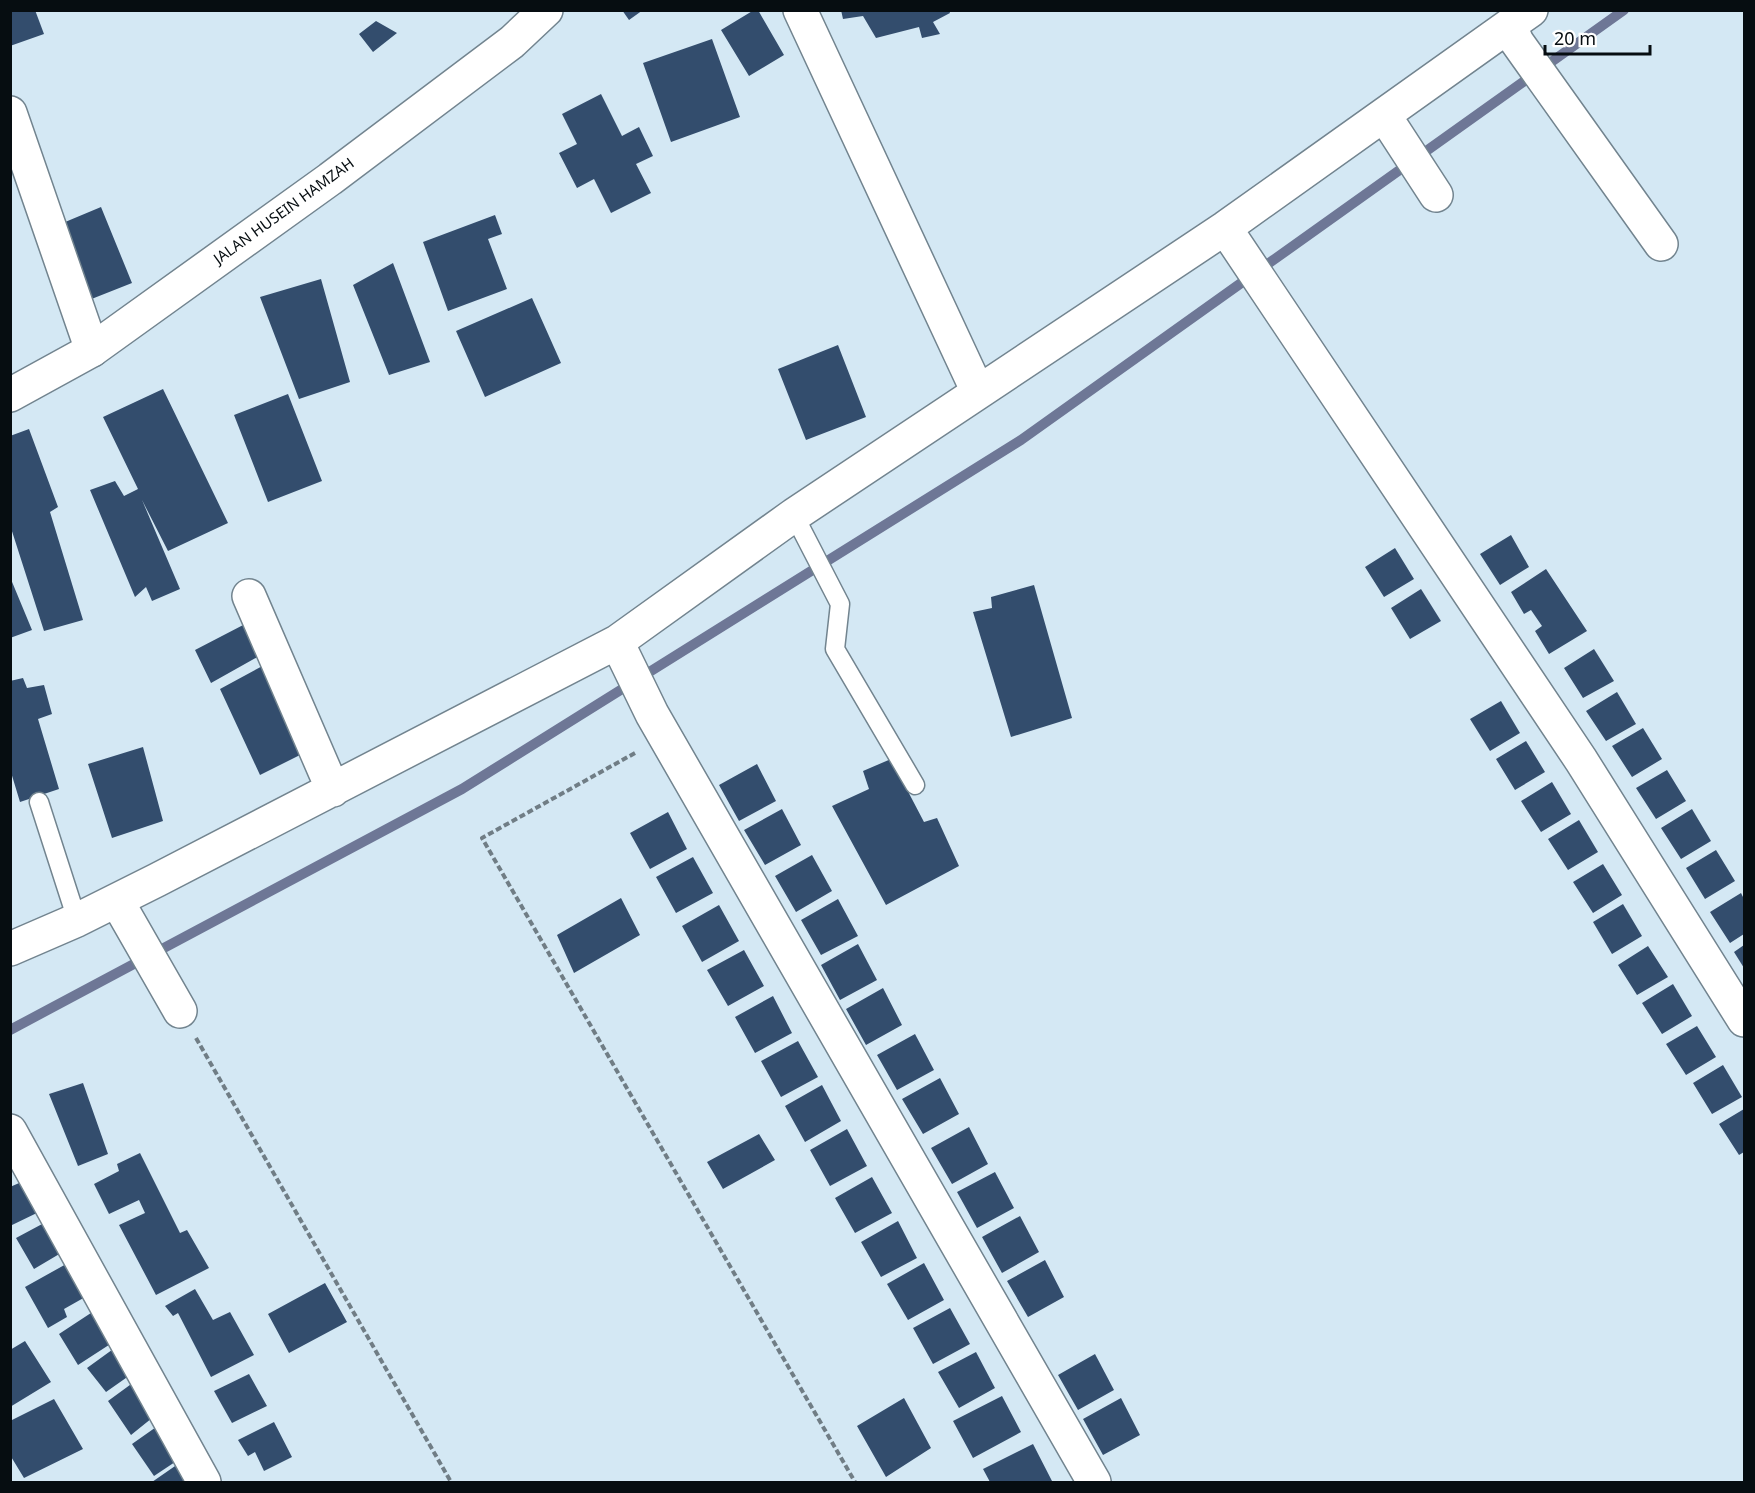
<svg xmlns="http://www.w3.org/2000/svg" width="1755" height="1493" font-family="'Noto Sans',sans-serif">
  <rect width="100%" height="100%" fill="#d4e8f4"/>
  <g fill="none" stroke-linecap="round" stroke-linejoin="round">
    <path stroke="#6e7796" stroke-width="10" d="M10,1030L462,789L1021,440L1624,10"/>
  </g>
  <path fill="#334d6d" d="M10,10H35L44,34L10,46Z
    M622,10H643L629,20Z
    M754,10H758L784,55L749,76L721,30Z
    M841,10H949L950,13L933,22L940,34L922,38L919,27L876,38L863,16L843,19Z
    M376,21L397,33L373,52L359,34Z
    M712,39L740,117L671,142L643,63Z
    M601,94L622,136L639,127L653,156L636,164L651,193L611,213L594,179L577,188L559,153L577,144L562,114Z
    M101,207L132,283L89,300L58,225Z
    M495,215L502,234L488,239L507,289L448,311L423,242Z
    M393,263L430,362L389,375L353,285Z
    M321,279L350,382L299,399L260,297Z
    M532,298L561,363L485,397L456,331Z
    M838,345L866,417L806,440L778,369Z
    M163,389L228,523L168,551L142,500L180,589L152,601L146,587L135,597L90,490L115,481L124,496L138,489L103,417Z
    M288,394L322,481L268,502L234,415Z
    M29,429L58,507L50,512L83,620L44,631L10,525V436Z
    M1511,535L1529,567L1500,585L1480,554Z
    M1395,548L1414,579L1384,597L1365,567Z
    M1546,569L1587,631L1549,654L1535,631L1542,626L1531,610L1524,614L1511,592Z
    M10,577L32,630L10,638Z
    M1034,585L1072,718L1011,737L973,612L992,608L991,597Z
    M1421,589L1441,621L1410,639L1391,608Z
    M247,623L261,655L211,683L195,650Z
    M1594,649L1614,681L1583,698L1564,668Z
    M268,663L308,751L260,775L220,689Z
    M23,678L27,688L44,685L52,714L38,719L59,789L20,802L10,769V681Z
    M1617,692L1636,724L1606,741L1586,711Z
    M1501,701L1520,733L1490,751L1470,719Z
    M1643,728L1662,759L1632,777L1612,746Z
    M1526,741L1545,772L1515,790L1496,759Z
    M143,747L163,821L112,838L88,764Z
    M891,759L924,822L937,818L959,866L886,905L832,806L869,789L863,771Z
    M757,764L776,801L739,821L719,785Z
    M1667,770L1686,801L1656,819L1636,788Z
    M1552,782L1571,814L1541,832L1521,801Z
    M782,809L801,845L765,865L744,830Z
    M1692,809L1711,841L1681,859L1661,828Z
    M668,812L687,849L650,869L630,833Z
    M1579,820L1598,852L1568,870L1548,839Z
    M1716,850L1735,881L1705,899L1686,868Z
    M812,855L832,891L796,912L775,876Z
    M693,857L713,893L676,913L656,877Z
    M1603,864L1622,895L1593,913L1573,882Z
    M1741,893L1744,899V934L1730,943L1710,912Z
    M621,898L640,935L574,973L557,935Z
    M838,899L858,936L821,955L801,920Z
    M1623,904L1642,936L1612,954L1593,922Z
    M719,905L739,941L702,962L682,926Z
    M858,944L877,980L840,1000L821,965Z
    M1744,945V968L1734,952Z
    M1648,946L1668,977L1637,995L1618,965Z
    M744,950L764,986L728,1006L707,970Z
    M1673,984L1692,1016L1662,1034L1642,1003Z
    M883,988L902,1025L866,1045L846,1009Z
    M773,996L792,1033L755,1053L735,1017Z
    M1697,1026L1716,1057L1686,1075L1666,1044Z
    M915,1034L934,1070L897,1090L877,1055Z
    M798,1041L818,1077L781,1097L761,1061Z
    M1723,1065L1742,1097L1712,1114L1693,1083Z
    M940,1078L959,1114L923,1134L902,1099Z
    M83,1083L108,1154L78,1166L49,1094Z
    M822,1085L841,1121L805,1142L785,1106Z
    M1744,1109V1152L1739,1155L1719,1124Z
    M969,1127L988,1164L952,1184L931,1148Z
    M847,1129L867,1166L830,1186L810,1150Z
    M759,1134L775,1160L723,1189L707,1162Z
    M140,1153L180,1233L187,1230L209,1268L156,1295L119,1225L145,1213L139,1200L109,1214L94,1184L119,1171L117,1164Z
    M995,1172L1014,1208L977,1228L957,1192Z
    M872,1177L892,1213L855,1233L835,1198Z
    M26,1180L43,1210L10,1226V1187Z
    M1020,1216L1039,1252L1002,1273L982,1237Z
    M898,1221L917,1258L881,1277L861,1242Z
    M44,1223L61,1253L34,1269L16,1238Z
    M1045,1260L1064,1297L1028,1317L1007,1281Z
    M68,1263L87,1296L64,1309L67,1317L48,1328L25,1287Z
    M924,1263L944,1300L908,1320L887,1284Z
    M325,1283L347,1322L289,1353L268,1314Z
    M195,1289L213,1320L230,1312L254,1355L211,1377L178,1313L173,1316L165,1306Z
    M950,1308L970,1344L933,1364L913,1328Z
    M97,1309L115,1341L78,1365L59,1334Z
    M25,1341L51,1382L10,1407V1350Z
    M116,1347L133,1373L106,1392L87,1368Z
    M976,1352L995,1388L959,1408L938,1372Z
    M1095,1354L1114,1390L1078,1410L1058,1375Z
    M249,1374L267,1406L232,1423L214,1391Z
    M134,1382L157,1414L131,1435L108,1401Z
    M1002,1396L1021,1432L973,1458L953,1421Z
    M904,1398L931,1448L886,1477L857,1426Z
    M1121,1398L1140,1435L1103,1455L1083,1419Z
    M54,1399L83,1449L24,1478L10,1455V1421Z
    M274,1422L292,1457L264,1471L255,1452L248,1456L238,1440Z
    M159,1425L181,1458L154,1476L132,1444Z
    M1033,1444L1052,1481L990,1482L983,1469Z
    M178,1464L191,1482H152Z"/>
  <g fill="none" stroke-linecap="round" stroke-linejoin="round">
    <g stroke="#72848f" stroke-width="21">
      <path id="service" d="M794,515L840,604L835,649L915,785
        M39,802L77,920"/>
    </g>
    <g stroke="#72848f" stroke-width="36">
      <path id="minor" d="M800,10L978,392
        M1510,26L1517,42L1661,244
        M10,113L92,350
        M1384,115L1436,195
        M1225,228L1581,760L1744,1020
        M249,596L333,790
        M617,642L652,714L1094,1482
        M117,901L180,1011
        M10,949L77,920L157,880L617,642L794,515L1225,228L1531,10
        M10,1131L204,1482"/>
    </g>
    <g stroke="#72848f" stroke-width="36">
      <path id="tertiary" d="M10,395L92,350L330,179L512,42L546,10"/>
    </g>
    <path stroke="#707d85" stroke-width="4" stroke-dasharray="6 3" stroke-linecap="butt" d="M635,753L482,838L855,1482
      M196,1038L451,1482"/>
    <use href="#service" stroke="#fff" stroke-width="18"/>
    <use href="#minor" stroke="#fff" stroke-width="33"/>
    <use href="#tertiary" stroke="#fff" stroke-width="33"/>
  </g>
  <g text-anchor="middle" stroke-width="6" stroke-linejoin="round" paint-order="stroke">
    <g font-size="15" fill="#060d11" stroke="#fff">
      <text transform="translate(284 211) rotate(-36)" y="5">JALAN HUSEIN HAMZAH</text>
    </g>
  </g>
  <rect width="1755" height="1493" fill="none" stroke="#060d11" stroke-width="24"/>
  <path d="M1545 45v9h105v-9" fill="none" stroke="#060d11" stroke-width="3"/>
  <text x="1554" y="45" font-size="18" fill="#060d11" stroke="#ffffff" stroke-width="4.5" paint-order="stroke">20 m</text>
</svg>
